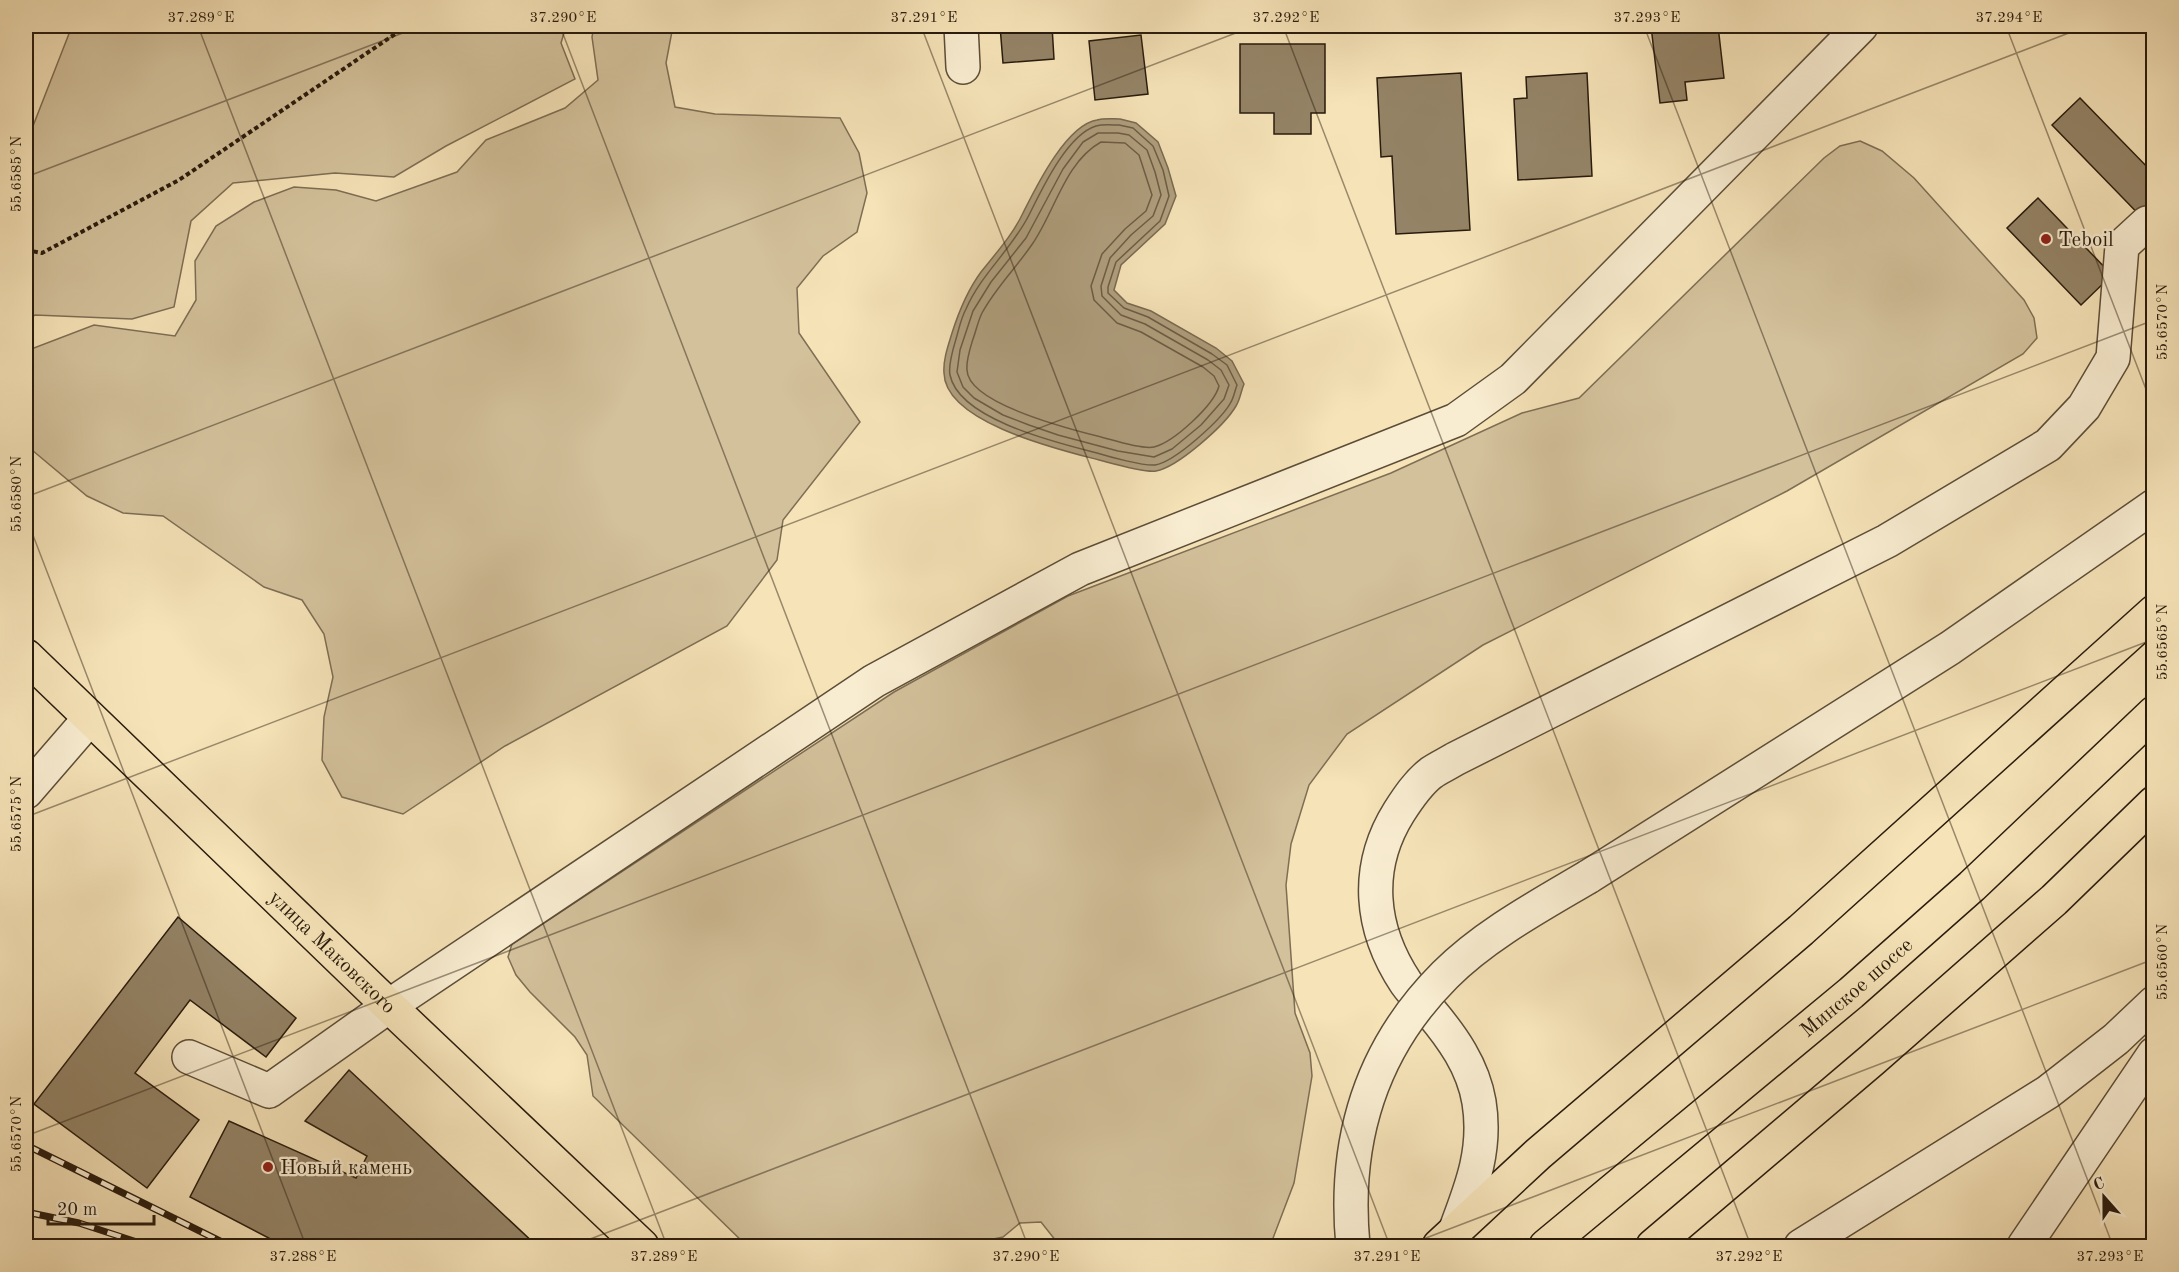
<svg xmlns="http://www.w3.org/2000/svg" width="2179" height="1272" font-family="'Old Standard TT',serif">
  <rect width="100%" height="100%" fill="#f6e3b8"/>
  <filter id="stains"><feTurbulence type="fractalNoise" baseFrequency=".00333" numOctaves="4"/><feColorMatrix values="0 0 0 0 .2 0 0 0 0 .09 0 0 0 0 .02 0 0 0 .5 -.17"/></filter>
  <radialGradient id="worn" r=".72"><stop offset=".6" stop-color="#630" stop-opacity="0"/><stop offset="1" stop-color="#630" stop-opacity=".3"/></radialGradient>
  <path fill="#d3c19b" stroke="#7e6e54" stroke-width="1.5" d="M72,26H566L561,43L575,79L446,146L394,177L335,173L233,183L191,221L174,307L132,319L35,315L26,322V144Z
    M594,26H673L666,63L675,107L715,114L840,118L859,153L867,193L857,232L823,256L797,288L799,333L860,422L783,520L777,560L727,626L505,746L403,814L342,797L322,760L324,717L333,677L324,634L302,600L264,587L163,516L123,513L87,496L26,445V351L94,325L175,336L196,300L195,261L216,226L254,202L294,187L336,190L376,201L457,172L486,140L565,108L598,80L592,37Z
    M1860,141L1882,151L1914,178L2024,300L2034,318L2037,338L2023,354L1787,491L1483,645L1347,734L1309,785L1291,844L1286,885L1295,1013L1310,1053L1312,1076L1294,1183L1270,1246H1060L1041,1222L1020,1223L1003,1237L960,1246H747L593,1096L587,1055L575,1037L530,992L516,975L508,957L512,944L894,692L1068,596L1391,473L1522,413L1579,398L1824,158L1840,146Z"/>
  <path fill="#b09f7e" stroke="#7a6a51" stroke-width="1.5" d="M1120,119L1136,123L1158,142L1168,168L1176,196L1165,224L1121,265L1114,290L1127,303L1151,311L1216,348L1232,361L1244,384C1241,391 1240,400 1236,406C1225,425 1178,467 1156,471C1145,473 1111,463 1099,460C1061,450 945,423 944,373C943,360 948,346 952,333C959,311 967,291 981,272C996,253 1012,236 1023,213C1036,187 1066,125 1097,120C1104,118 1112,119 1120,119Z"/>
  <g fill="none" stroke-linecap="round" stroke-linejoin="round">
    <path stroke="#6c5d46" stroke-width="1.5" d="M1119,125L1133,128L1153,146L1163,170L1169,196L1160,221L1116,262L1108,287V293L1124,308L1148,317L1212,354L1227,365L1237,385C1235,390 1234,397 1231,402C1222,419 1175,462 1155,465C1143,466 1110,457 1097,453C1059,443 959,420 950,375C948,365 953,349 956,339C959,329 961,318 966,309C981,274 1012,249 1029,215C1042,189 1067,135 1096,126C1103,124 1112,125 1119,125Z
      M1098,133H1118L1129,135L1147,150L1155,172L1161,195L1153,216L1131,235L1110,258L1101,286L1102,296L1121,315L1145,324L1208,360L1221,370L1229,385L1224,399L1201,425L1172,449L1154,457L1118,451L1058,435L1029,425L1003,415L974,398L963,387L957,372L960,350L973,311L991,282L1026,238L1063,169L1083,142Z
      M1101,142L1125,143L1139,155L1152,195L1146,211L1125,229L1102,254L1091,286L1094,300L1117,323L1141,332L1203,367L1214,376L1219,386C1214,405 1174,442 1154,447C1142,450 1113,440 1101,437C1073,430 968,404 967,370C966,360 970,349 973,339C976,331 978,321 982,313C996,287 1017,267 1033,243C1055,211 1065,162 1101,142Z"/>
  </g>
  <path fill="#948366" stroke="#291b0d" stroke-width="1.5" d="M1000,26H1052L1054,59L1003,63Z
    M1651,26H1718L1724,78L1685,82L1687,100L1660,103Z
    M1141,35L1148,94L1095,100L1089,41Z
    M1240,44H1325V113H1311V134H1274V113H1240Z
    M1461,73L1470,230L1396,234L1392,156L1381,157L1377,78Z
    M1587,73L1592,176L1518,180L1514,99L1527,98L1526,77Z
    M2080,98L2154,174V230L2052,125Z
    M2038,198L2112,275L2081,305L2007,228Z
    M178,917L296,1018L266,1057L190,1000L135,1073L199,1120L147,1188L34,1104Z
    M349,1070L537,1246H284L190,1197L229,1121L356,1178L367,1156L305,1121Z"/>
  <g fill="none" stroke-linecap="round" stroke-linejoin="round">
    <g stroke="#5c4d38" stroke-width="36">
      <path id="minor" d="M961,26L963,67
        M26,792L90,718
        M1588,877L1950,648L2154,506
        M189,1057L269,1091L389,1006L874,681L1080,569L1456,420L1513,379L1861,26
        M1454,1234C1471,1189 1487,1151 1479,1102C1473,1066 1452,1037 1430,1011C1422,1002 1413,993 1406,983C1370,929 1364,868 1399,812C1408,798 1418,783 1431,773C1438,768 1447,764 1455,759L1887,541L2048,445L2084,407L2113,358L2122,246L2147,223
        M1801,1246L2048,1092L2116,1039L2154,1003
        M2024,1246L2154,1054"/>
    </g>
    <g stroke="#291b0d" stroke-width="36">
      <g id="major">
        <path id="s1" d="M26,656L389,1006L642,1246"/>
        <path d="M1439,1246L1538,1154L1801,930L2154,612"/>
      </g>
    </g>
    <g stroke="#291b0d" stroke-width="36">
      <g id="highway">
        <path id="s2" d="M1546,1246L1851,993L1972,886L2154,713"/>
        <path d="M1653,1246L1872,1060L2054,900L2154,803"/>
      </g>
    </g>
    <path stroke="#291b0d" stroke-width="4" stroke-dasharray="4.5 3" stroke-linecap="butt" d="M26,250L42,253L179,180L407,26"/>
    <use href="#minor" stroke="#f9edd1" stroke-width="33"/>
    <use href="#major" stroke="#f6e3b8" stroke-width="33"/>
    <use href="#highway" stroke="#f6e3b8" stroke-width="33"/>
    <g stroke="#291b0d" stroke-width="7">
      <path id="rail" d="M26,1145L230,1246
        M26,1212L79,1223L149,1246"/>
    </g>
    <use href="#rail" stroke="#f9edd1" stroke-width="4.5" stroke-dasharray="14" stroke-linecap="butt"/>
    <g stroke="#5c4d38" stroke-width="36" stroke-linecap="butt">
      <path id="minor-bridge" d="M1353,1246C1343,1143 1370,1050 1445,975C1485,935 1539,906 1588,877"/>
    </g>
    <use href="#minor-bridge" stroke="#f9edd1" stroke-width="33"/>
  </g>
  <path fill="none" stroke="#291b0d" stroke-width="1.5" stroke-opacity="0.45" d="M198,26L667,1246M560,26L1028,1246M921,26L1390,1246M1283,26L1751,1246M1644,26L2113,1246M2006,26L2154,410M26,177L421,26M26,497L1254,26M26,517L306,1246M26,817L2087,26M26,1136L2154,320M572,1246L2154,639M1405,1246L2154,959"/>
  <g fill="#8f2418" stroke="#f9edd1" stroke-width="2">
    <circle cx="2046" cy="239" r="6"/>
    <circle cx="268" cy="1167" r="6"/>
  </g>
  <g text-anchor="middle" stroke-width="4.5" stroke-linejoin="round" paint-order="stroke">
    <g font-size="21" fill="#291b0d" stroke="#f9edd1" text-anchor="start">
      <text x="2058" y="246">Teboil</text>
      <text x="280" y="1174">Новый камень</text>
    </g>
    <g font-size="21" fill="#291b0d" stroke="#f9edd1">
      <text dy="7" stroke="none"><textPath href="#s1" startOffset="426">улица Маковского</textPath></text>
      <text dy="7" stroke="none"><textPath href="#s2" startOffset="404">Минское шоссе</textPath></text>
    </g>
  </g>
  <rect width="2179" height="1272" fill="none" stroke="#f6e3b8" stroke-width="66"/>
  <g transform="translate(2104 1197) rotate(339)" stroke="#f9edd1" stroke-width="4.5" paint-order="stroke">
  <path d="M0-4.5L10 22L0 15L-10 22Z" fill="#291b0d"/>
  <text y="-9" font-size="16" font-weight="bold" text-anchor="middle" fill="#291b0d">С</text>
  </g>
  <path d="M48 1215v9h106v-9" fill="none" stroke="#291b0d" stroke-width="3"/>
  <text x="57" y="1215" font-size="18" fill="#291b0d" stroke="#f9edd1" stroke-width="4.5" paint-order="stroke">20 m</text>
  <rect x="33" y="33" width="2113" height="1206" fill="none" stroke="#291b0d" stroke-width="2"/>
  <g font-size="15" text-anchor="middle" fill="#291b0d">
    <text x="201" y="22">37.289°E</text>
    <text x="563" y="22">37.290°E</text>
    <text x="924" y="22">37.291°E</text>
    <text x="1286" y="22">37.292°E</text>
    <text x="1647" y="22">37.293°E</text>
    <text x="2009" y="22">37.294°E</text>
    <text transform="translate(16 174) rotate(-90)" y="5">55.6585°N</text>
    <text transform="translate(2162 322) rotate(-90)" y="5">55.6570°N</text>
    <text transform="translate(16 494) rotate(-90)" y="5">55.6580°N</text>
    <text transform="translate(2162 642) rotate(-90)" y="5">55.6565°N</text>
    <text transform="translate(16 814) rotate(-90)" y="5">55.6575°N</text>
    <text transform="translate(2162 962) rotate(-90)" y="5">55.6560°N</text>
    <text transform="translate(16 1134) rotate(-90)" y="5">55.6570°N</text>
    <text x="303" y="1261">37.288°E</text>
    <text x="664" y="1261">37.289°E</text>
    <text x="1026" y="1261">37.290°E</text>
    <text x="1387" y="1261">37.291°E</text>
    <text x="1749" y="1261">37.292°E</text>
    <text x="2110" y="1261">37.293°E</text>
  </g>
  <rect width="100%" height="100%" filter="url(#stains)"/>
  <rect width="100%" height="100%" fill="url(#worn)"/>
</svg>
